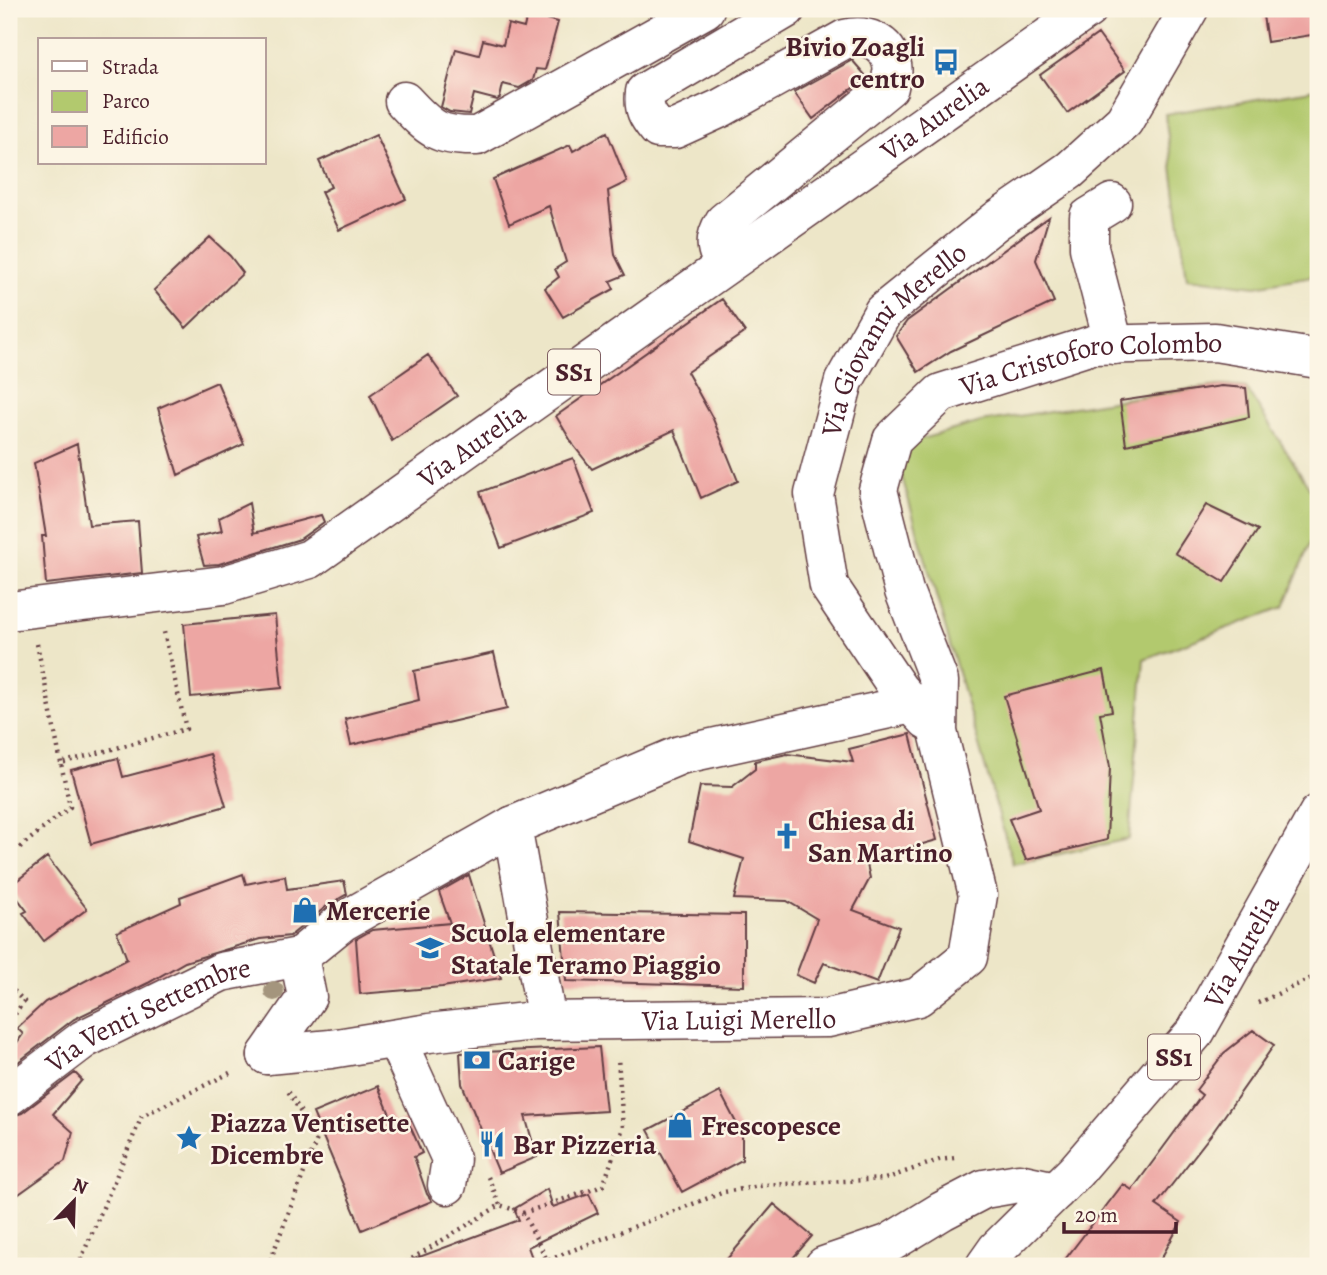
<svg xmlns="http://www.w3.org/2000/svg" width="1327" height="1275" font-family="Alegreya,serif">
  <rect width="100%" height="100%" fill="#fcf5e5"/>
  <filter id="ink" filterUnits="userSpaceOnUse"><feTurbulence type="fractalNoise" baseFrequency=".0143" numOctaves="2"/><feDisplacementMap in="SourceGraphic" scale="14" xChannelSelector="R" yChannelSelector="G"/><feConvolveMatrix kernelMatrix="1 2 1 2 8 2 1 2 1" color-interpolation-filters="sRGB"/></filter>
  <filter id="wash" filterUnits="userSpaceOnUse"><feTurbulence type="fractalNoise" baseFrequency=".00686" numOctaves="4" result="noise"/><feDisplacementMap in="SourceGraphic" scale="28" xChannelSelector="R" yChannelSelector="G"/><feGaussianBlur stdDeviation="1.57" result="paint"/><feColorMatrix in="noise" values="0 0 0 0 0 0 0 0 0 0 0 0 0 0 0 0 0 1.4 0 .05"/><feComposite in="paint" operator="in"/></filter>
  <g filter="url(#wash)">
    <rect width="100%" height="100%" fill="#ede6c8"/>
    <path fill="#b2c96e" stroke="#7e744c" stroke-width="2" d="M1318,89V275L1256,286L1187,278L1165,114Z
      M1221,386L1246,388L1318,501V524L1284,607L1144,659L1129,839L1013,864L898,463L907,443L981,422L1161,393Z"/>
    <g id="blocks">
      <path fill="#eda6a3" d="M1262,9H1318V34L1267,42Z
        M527,14L558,22L545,70L536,69L533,80L519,88L503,84L500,98L497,100L474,94L469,114L450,112L441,107L456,49L479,55L483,40L503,45L508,24L524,28Z
        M1098,34L1125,71L1067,113L1040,75Z
        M852,60L867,77L813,119L794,92Z
        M607,132L627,182L608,191L615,255L625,275L610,281L614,289L563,317L545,288L559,277L555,269L566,262L549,206L509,224L493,179L570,145L573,151Z
        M376,135L406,199L339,230L321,192L331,187L319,161Z
        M1049,217L1036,260L1054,302L951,351L918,372L896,336L907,321Z
        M210,237L230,256L243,273L186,328L154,290Z
        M722,299L745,332L687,372L713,419L738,481L701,498L674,430L592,469L574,446L556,416Z
        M428,355L457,396L392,441L370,395Z
        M217,382L244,444L178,475L158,408Z
        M1221,386L1246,388L1249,417L1126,445L1120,401Z
        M77,444L89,525L138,521L142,573L46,584L42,536H46L34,463Z
        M573,458L594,513L501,548L480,492Z
        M249,503L254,533L321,515L324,522L300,539L219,564L204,565L196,537L222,531L219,518Z
        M1206,505L1258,530L1224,582L1175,553Z
        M275,615L282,688L191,697L184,624Z
        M494,653L507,709L351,745L345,719L419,700L414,671Z
        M1104,670L1112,711L1100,713L1110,767L1107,840L1026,860L1009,819L1039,809L1004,696Z
        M910,734L937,840L866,860L870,878L853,910L899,927L877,983L824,963L814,983L796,975L817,919L787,901L734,899L744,859L689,841L700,786L732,787L755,769V761L787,754L853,762L849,749Z
        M210,754L226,806L91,844L71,770L118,758L123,777Z
        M47,857L87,909L44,941L23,913L27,911L9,887Z
        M243,874L246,884L285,876L287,889L344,881L347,894L328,905L290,936L260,939L185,962L148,983L74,1019L9,1069V1054L23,1034L17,1028L45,1002L127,959L117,932L181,903L180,897Z
        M469,875L501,978L442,987L360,994L356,939L372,930L450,923L439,892Z
        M560,912L744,915V986L566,981Z
        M1253,1030L1274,1045L1213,1132L1156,1205L1181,1222L1157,1266H1060L1123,1184L1132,1190L1202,1095L1196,1090L1224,1053Z
        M599,1047L606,1111L525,1116L537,1157L499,1173L462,1084L460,1053Z
        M75,1073L82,1080L53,1114L73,1132L65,1161L9,1201V1117L22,1113Z
        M378,1086L394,1124L407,1119L422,1153L414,1157L427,1194L432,1201L362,1230L313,1113Z
        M720,1092L742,1134V1160L682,1192L648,1130Z
        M547,1189L553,1207L589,1194L598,1213L528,1247L535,1266H404L403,1263L519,1220L514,1209Z
        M774,1204L812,1236L786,1266H721Z"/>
    </g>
  </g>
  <g filter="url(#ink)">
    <use href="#blocks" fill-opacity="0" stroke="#623d43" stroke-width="2"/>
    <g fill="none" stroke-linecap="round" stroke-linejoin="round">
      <g stroke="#623d43" stroke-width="41">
        <g id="minor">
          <path d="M404,101C430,129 438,137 477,136L705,9"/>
          <path d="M1112,203L1089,217V248L1114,345"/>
          <path d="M725,265C714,249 714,238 724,222L889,87C890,80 894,71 892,65C888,41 865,34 845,39L721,108L675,129H658C647,116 643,109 645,92L786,9"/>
          <path id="s1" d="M927,720L899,690L829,586L814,494L844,381L883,312L996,221L1070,170L1124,121L1189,9"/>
          <path d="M512,826L547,1021"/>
          <path d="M396,1039L451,1159L447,1185"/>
          <path id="s2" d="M267,1055L331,1049L429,1033L534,1021L828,1018L918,997L968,957L978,895L938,732L939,681L904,591L878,490L892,440L941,393L1092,345L1215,342L1318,359"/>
          <path d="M267,1055L307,997L299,957"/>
          <path id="s3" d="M9,1096L84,1039L221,972L299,957L342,922L512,826L680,755L912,704"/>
          <path d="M824,1266L888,1244L942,1211L984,1189L1019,1183L1056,1191"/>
        </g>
      </g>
      <g stroke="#623d43" stroke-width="41">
        <g id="major">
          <path id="s4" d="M9,611L224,585L310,559L1088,9"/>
          <path id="s5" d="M985,1266L997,1249L1076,1171L1196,1031L1318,814"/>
        </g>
      </g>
      <path stroke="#623d43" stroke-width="4.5" stroke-dasharray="2 5" stroke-linecap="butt" d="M37,644L61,763
        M9,856L70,807L61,763L186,729L164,632
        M9,986L24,1001L9,1023
        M1258,1003L1318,975
        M488,1177L500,1205
        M523,1213L603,1186L623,1128L618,1058
        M78,1266L142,1116L234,1071
        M268,1266L317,1139L288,1091
        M400,1266L500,1205L523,1213L547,1260L724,1192L766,1185L885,1179L939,1160L955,1158"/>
      <use href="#minor" stroke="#fff" stroke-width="38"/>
      <use href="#major" stroke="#fff" stroke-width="38"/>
    </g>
    <circle fill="#a4957d" cx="274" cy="991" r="10"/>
  </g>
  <defs>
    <g id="bus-bare" transform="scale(2.1)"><path d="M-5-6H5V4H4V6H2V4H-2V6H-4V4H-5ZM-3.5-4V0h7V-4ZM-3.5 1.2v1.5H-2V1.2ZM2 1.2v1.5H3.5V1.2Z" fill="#1f6fb2" stroke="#fcf5e5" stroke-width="2.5" paint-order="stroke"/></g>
    <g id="church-bare" transform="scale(2.1)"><path d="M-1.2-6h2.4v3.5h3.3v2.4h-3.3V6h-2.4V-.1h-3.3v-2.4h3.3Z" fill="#1f6fb2" stroke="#fcf5e5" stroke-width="2.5" paint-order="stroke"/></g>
    <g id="shop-bare" transform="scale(2.1)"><path d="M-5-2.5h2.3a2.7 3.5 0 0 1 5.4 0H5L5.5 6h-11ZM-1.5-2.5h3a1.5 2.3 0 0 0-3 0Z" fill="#1f6fb2" stroke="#fcf5e5" stroke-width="2.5" paint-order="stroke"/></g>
    <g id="school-bare" transform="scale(2.1)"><path d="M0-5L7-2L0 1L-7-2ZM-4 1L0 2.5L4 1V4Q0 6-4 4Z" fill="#1f6fb2" stroke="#fcf5e5" stroke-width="2.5" paint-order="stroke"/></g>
    <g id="bank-bare" transform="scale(2.1)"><path d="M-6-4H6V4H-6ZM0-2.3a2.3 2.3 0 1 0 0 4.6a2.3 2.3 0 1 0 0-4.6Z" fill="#1f6fb2" stroke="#fcf5e5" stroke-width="2.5" paint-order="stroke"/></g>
    <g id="sight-bare" transform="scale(2.1)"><path d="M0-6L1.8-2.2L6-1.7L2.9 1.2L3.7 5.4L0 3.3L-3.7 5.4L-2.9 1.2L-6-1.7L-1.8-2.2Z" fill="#1f6fb2" stroke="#fcf5e5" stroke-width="2.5" paint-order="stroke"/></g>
    <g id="restaurant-bare" transform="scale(2.1)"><path d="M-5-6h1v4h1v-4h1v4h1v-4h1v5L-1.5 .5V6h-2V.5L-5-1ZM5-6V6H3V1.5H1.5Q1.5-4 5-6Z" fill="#1f6fb2" stroke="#fcf5e5" stroke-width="2.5" paint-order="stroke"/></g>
  </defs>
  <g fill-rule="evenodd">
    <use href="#bus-bare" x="946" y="62"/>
    <use href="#church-bare" x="787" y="836"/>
    <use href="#shop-bare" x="305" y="910"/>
    <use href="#school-bare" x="430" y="948"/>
    <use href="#bank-bare" x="477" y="1060"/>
    <use href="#shop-bare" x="680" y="1125"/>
    <use href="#sight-bare" x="189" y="1138"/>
    <use href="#restaurant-bare" x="492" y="1144"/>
  </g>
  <g text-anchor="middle" stroke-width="5" stroke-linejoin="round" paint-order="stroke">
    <g fill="#fcf5e5" stroke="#7f5f63" stroke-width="2">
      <rect x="548" y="349.5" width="52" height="45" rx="5"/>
      <rect x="1148" y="1034.5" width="52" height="45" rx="5"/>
    </g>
    <g font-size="26" font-weight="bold" fill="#4a1f2b">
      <text x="574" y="381">SS1</text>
      <text x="1174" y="1066">SS1</text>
    </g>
    <g font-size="28" font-weight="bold" fill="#4a1f2b" stroke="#fcf5e5" text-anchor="start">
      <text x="925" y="56" text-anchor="end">Bivio Zoagli<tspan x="925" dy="32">centro</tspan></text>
      <text x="808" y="830">Chiesa di<tspan x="808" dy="32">San Martino</tspan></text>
      <text x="326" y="920">Mercerie</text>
      <text x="451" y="942">Scuola elementare<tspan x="451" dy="32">Statale Teramo Piaggio</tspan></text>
      <text x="498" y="1070">Carige</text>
      <text x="210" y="1132">Piazza Ventisette<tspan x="210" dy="32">Dicembre</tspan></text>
      <text x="701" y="1135">Frescopesce</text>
      <text x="513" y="1154">Bar Pizzeria</text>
    </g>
    <g font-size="28" fill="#4a1f2b" stroke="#fcf5e5">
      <text dy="10" stroke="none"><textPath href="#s4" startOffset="1071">Via Aurelia</textPath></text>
      <text dy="10" stroke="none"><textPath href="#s1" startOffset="439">Via Giovanni Merello</textPath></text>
      <text dy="10" stroke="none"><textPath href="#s2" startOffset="1477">Via Cristoforo Colombo</textPath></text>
      <text dy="10" stroke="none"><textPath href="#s4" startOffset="504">Via Aurelia</textPath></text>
      <text dy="10" stroke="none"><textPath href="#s5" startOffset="408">Via Aurelia</textPath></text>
      <text dy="10" stroke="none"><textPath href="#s2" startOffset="474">Via Luigi Merello</textPath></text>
      <text dy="10" stroke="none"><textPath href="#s3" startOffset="163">Via Venti Settembre</textPath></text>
    </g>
  </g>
  <rect width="1327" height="1275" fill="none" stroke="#fcf5e5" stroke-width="35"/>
  <rect x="38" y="38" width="228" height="126" fill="#fcf5e5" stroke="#b59f9b" stroke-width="2"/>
  <rect x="52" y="61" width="35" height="10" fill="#ffffff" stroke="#b59f9b" stroke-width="2"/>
  <text x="102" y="74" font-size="21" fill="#4a1f2b">Strada</text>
  <rect x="52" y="91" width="35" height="21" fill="#b2c96e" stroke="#b59f9b" stroke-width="2"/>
  <text x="102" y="108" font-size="21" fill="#4a1f2b">Parco</text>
  <rect x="52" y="126" width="35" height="21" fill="#eda6a3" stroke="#b59f9b" stroke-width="2"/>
  <text x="102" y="144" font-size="21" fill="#4a1f2b">Edificio</text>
  <g transform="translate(74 1201) rotate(23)" stroke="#fcf5e5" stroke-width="5" paint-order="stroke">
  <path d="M0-5L12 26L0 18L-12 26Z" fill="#4a1f2b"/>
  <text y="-10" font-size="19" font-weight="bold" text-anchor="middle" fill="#4a1f2b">N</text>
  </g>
  <path d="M1064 1222v10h112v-10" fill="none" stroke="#4a1f2b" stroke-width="3.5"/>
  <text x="1075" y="1222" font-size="21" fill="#4a1f2b" stroke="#fcf5e5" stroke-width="5" paint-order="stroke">20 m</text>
</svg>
